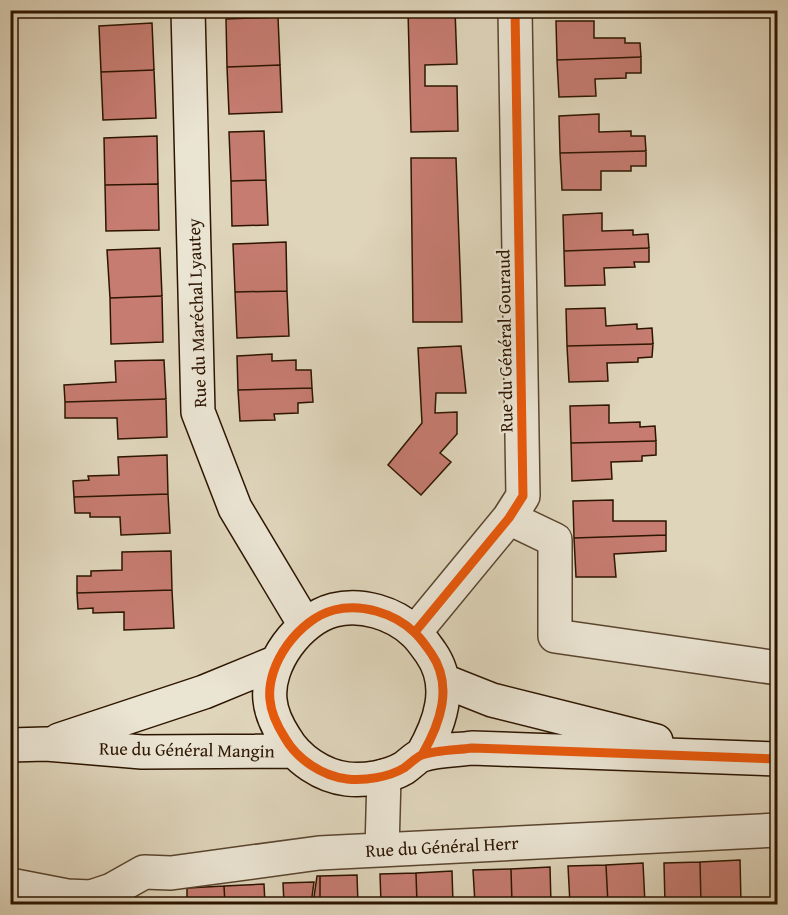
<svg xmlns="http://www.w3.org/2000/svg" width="788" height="915" font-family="'Gentium Book Plus',serif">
  <rect width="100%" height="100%" fill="#dfd5bb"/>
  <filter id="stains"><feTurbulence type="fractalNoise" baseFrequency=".00333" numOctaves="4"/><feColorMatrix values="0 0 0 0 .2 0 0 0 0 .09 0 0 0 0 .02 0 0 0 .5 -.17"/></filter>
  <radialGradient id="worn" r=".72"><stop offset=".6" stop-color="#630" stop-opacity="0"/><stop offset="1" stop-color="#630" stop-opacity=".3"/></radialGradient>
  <path fill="#c67c71" stroke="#2d1500" stroke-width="1.5" d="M408,10H455L457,64L425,65V86H457L458,131L411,132Z
    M278,17L280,65L227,67L226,19Z
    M556,21H594V38H625V43H640L641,57L557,60Z
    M152,23L154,70L101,72L99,26Z
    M641,57V73H626V78L595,79L596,96L559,97L557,60Z
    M280,65L282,112L229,114L227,67Z
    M154,70L156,118L103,120L101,72Z
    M599,114V132L631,131V136H645L646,151L560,153L559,116Z
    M264,131L266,180L231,181L229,132Z
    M157,136L158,184L105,185L104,138Z
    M646,151V166H631V171H601V190H562L560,153Z
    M411,158H456L462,322H413Z
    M266,180L268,225L232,226L231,181Z
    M158,184L159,230L106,231L105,185Z
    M602,213V231L633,230V235L648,234L649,248L564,251L563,215Z
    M286,242L287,291L235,292L233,244Z
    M160,248L162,296L110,298L107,250Z
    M649,248V262H634L635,267L604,268L605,285L565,286L564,251Z
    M287,291L289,336L237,338L235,292Z
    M162,296L163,342L111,344L110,298Z
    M605,308L606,326L637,324V329L652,328L653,344L567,346L566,309Z
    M653,344L652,357L638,358V362L607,363L608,381L569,382L567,346Z
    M461,346L466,393H436L435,413L457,412V434L440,453L451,462L421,495L388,465L422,423L418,348Z
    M272,354V361L296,360V370H311L312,388L238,390L237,356Z
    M164,360L166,399L65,402L64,385L116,382L115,361Z
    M312,388L313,402L298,403V413L274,414L275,420L240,421L238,390Z
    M166,399L167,437L118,439L117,418H65V402Z
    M609,405V423L640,422V427L655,426L656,441L571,443L570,406Z
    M656,441V455L642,456V461L611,462L612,479L572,481L571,443Z
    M167,455L168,494L74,497L73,481L89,480L88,476L119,475L118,457Z
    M168,494L170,533L121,535L120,517H90V513H75L74,497Z
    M613,500V521H666V535L574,538L573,501Z
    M666,535V551L614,554L616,577H576L574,538Z
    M171,551L172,590L77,593V576H91V571L122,570V552Z
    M172,590L174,628L124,630V612L93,613V608L78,609L77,593Z
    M740,860L741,904H701L700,862Z
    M700,862L701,904H665L664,863Z
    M643,863L645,904H608L606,865Z
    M606,865L608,904H570L568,866Z
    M550,867L551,904H512L511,869Z
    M511,869L512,904H475L473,870Z
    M452,871L453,904H417L416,873Z
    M416,873L417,904H381L380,874Z
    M357,875L358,904H320V876Z
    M317,876H320V904H313Z
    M314,882L311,904H284L283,883Z
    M264,884L265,904H225L224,886Z
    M224,886L225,904H187V888Z"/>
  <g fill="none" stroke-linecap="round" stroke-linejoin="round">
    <g stroke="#5a452f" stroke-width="36">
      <path id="street" d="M509,518L555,540V636L778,668
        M415,632L509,518L523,496L515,10
        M382,850L384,776
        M10,885L67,896L91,897L112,890L144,872L171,873L319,853L778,830"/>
    </g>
    <g stroke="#2d1500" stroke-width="36">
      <path id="secondary" d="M188,10L198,412L235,508L305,625
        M444,681L492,700L656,741
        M59,740L204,692L277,662
        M10,745L46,744L142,752L293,751
        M422,755C440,724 454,686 431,653C426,646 420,637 414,632C394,613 361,603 334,610C299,619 266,664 270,700C271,712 278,727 285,738C297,759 322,776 347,779C365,781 389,777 404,768C410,764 416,757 422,755C436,750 458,750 472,748L778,759"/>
    </g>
    <use href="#street" stroke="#eae4d3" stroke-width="33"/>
    <use href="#secondary" stroke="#eae4d3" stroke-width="33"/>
    <g stroke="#eae4d3" stroke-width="13">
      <path id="cycleway" d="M415,632L509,518L523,496L515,10
        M422,755C440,724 454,686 431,653C426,646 420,637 414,632C394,613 361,603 334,610C299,619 266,664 270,700C271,712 278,727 285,738C297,759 322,776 347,779C365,781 389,777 404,768C410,764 416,757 422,755C436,750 458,750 472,748L778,759"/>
    </g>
    <use href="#cycleway" stroke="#e8590c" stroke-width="9"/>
  </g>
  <g text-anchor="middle" stroke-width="4.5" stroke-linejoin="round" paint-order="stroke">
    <g font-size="18" fill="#2d1500" stroke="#eae4d3">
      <text transform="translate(197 313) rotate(-92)" y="6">Rue du Maréchal Lyautey</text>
      <text transform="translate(505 341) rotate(-91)" y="6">Rue du Général Gouraud</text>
      <text transform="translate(187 750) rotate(1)" y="6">Rue du Général Mangin</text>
      <text transform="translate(442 847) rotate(-3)" y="6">Rue du Général Herr</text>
    </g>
  </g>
  <rect width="788" height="915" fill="none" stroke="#dfd5bb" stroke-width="36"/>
  <rect x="12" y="12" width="764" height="891" fill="none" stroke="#2d1500" stroke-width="3"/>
  <rect x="18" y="18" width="752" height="879" fill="none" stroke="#2d1500" stroke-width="1.5"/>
  <rect width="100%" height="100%" filter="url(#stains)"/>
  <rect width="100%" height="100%" fill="url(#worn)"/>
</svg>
